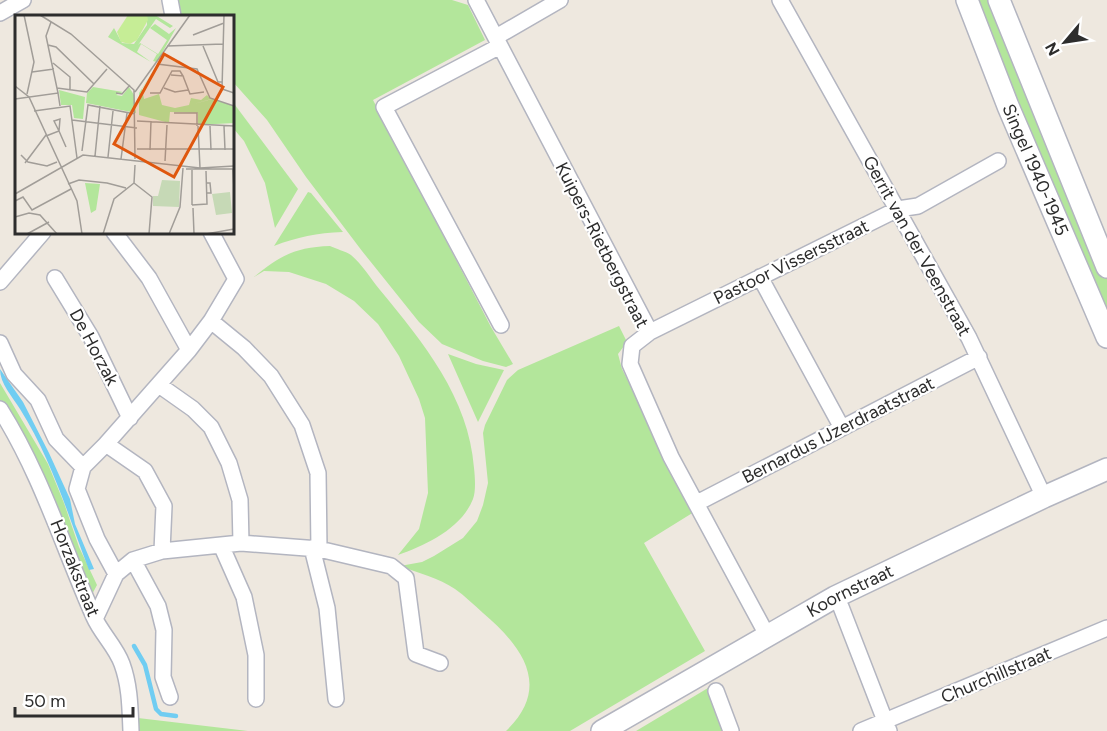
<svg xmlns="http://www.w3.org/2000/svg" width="1107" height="731" font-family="Figtree,sans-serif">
  <rect width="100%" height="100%" fill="#eee8df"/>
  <path fill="#b3e69b" d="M167,0H452L468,5L485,40L373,100L491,327L513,364L506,367L483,361L442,344L419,322L362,251L306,177L267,120L233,82L232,16H169Z
    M976,0H991L1107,277V324Z
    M232,101L298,189L275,228L265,183L244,141L233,128Z
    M308,192L311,193L343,232C317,233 297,237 274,246Z
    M330,246C336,249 345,251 351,255C362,264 371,279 380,290C423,342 469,398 474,468C475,477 476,491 473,499C461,529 426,545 398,555L419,529L428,493L425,418L419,399L399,356L378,324L354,301L326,284L289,272L264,271L254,277C279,256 296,247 330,246Z
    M619,326L627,342L618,354L622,369L694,512L644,543L705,651L570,731H506C552,687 523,647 483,613C474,605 465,596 455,589C439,578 418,573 400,566L422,562L434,556L463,538L477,521L483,505L488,483L483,433L485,425L507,380L518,370Z
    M448,354L476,364L504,370L478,422Z
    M0,383L48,464L64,503L79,547L97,585L89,600L0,408Z
    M708,688L725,731H636Z
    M138,718L248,731H139Z"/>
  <path fill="#70cdf2" d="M0,369L23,402L49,453L70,499L75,524L94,569L89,570C68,515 52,460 20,409C12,396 0,384 0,369Z"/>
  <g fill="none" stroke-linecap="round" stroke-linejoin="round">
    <path stroke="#70cdf2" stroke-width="4.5" d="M134,646L145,665L156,709L161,714L176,716"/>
    <g stroke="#b3b5c0" stroke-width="18">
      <path id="street" d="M170,0L173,16
        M476,0L650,332L632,346L630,364L671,457L767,635
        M780,0L969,338L1044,497
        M0,13L23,0
        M496,37L560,0
        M500,46L384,107L501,325
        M114,232L149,278L189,350
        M760,277L842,428
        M55,278L91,337L130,418
        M0,282L43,232
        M211,321L244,348L271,376L302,425L318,473L319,549
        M650,332L898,209L918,206L998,161
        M0,343L14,374L38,400L56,439L83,467
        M159,385L193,409L211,427L229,463L240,500L241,543
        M0,409C41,474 63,547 94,617C101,633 116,647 122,664C130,686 130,708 131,731
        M106,444L189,350L211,321L236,279L211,232
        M697,503L979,357
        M221,545L244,597L256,655V699
        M312,548L327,608L336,699
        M162,551L164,506L145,471L106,444L83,467L77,489L97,539L116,574L133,560L162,551L241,543L319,549L391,566L406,578L416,654L440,663
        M133,560L158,606L164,630L163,677L170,697
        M835,597L841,607L889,731
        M95,619L116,574
        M716,691L731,731
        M861,731L1107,628"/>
    </g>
    <g stroke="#b3b5c0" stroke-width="24">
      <g id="secondary">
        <path id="s1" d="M967,0L1008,106L1107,337"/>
        <path d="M999,0L1107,267"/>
        <path id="s2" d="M602,731L835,597L1044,497L1107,469"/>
      </g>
    </g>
    <use href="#street" stroke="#fff" stroke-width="15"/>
    <use href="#secondary" stroke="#fff" stroke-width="21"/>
  </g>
  <g text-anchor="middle" stroke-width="4.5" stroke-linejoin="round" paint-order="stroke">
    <g font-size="18" fill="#2d2d2d" stroke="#fff">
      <text dy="6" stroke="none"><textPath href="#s1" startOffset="183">Singel 1940-1945</textPath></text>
      <text transform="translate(602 245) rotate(63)" y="6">Kuipers-Rietbergstraat</text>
      <text transform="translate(917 246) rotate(61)" y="6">Gerrit van der Veenstraat</text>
      <text transform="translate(791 262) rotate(-26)" y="6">Pastoor Vissersstraat</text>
      <text transform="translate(94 347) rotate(62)" y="6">De Horzak</text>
      <text transform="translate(838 430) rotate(-27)" y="6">Bernardus IJzerdraatstraat</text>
      <text transform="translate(75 568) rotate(68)" y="6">Horzakstraat</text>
      <text dy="6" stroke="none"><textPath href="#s2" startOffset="285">Koornstraat</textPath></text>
      <text transform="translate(996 675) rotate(-23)" y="6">Churchillstraat</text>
    </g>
  </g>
  <g transform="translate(15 15)">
    <rect width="219" height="219" fill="#eee8df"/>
    <path d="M132,0H140L158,11L155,13L141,4L123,30L125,28L143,39L152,25L135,13L140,9L154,19L161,13L142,47L138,46L142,39L126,29L122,37L136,47L93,22L99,13L107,28L119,29L132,10ZM142,50L127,74L129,84L144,79L147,90L160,93L174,90L176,83L186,85L192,80L196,84L179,89L197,84L219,91V108L183,110V98L155,97L154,108L124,100V78ZM78,72L108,77L101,80L107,81L114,72L119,80L121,98L71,88L72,78ZM44,75L70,82L68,104L59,103L57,90H46ZM70,168L85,169L81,195L76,198Z" fill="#b3e69b"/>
    <path d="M147,165L165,166L164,192L138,191V181H143ZM215,177L217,198L201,200L197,179Z" fill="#c6d9b6"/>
    <path d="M113,0H132L133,5L122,25L115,29L106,27L102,17Z" fill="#c6ed96"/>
    <path fill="none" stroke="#a19d98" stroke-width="1.5" d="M9,0L19,47L12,79M25,0L56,19L119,75L120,144M209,0L207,74L219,78M36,7L31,21L43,78M178,20L209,8M33,30L41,32L79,69M152,31L208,29M188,31L203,67H207M38,48L55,62V75M142,49L182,54L195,83L219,91M17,57L39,54M168,61L175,79L189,77M0,71L14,82L62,186L67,219M42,73L72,77L92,54M149,73L160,77L173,75M120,77L175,0M101,78L107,79L115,70M135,78H145L157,56H165L168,61L156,60M0,84L43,78L45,91M19,96L55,91L62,143M159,98H182V111M57,105L122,113M122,106L219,111M183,111L185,153M195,111L196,135M209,111L210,135M31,121L44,116L45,104L39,106L44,116L51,132M122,134H219M135,135L136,106M67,136L73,90L120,99M6,140L13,147L32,151L42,147M80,141L85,91M93,142L98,96M106,144L112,98M150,146L152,110M10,148L31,120M171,154H219M218,154L219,175M177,155V190M119,168L137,182L134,219M119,168L120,150M191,168H195L196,178H192M53,169L64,165L92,168L111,173M0,179L68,140L185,153L219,151M0,186L8,182L17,195L56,174M177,190L192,189L191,156M178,193L179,219M0,202L14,198L25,200L42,219M12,219L34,207M88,219L99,184L119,168M154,219L165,192L168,153M191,219L219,214"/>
    <path fill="#df570e" fill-opacity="0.15" stroke="#df570e" stroke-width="3" d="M149,39L208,72L159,162L99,129Z"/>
    <rect width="219" height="219" fill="none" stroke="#2d2d2d" stroke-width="3"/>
  </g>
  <g transform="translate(1065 42) rotate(241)" stroke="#ffffff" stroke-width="4.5" paint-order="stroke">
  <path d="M0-4.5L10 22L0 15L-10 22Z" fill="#2d2d2d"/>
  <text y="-9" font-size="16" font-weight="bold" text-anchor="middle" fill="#2d2d2d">N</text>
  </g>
  <path d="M15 707v9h118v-9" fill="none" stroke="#2d2d2d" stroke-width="3"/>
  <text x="24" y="707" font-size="18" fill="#2d2d2d" stroke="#ffffff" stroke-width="4.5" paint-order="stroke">50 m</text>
</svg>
